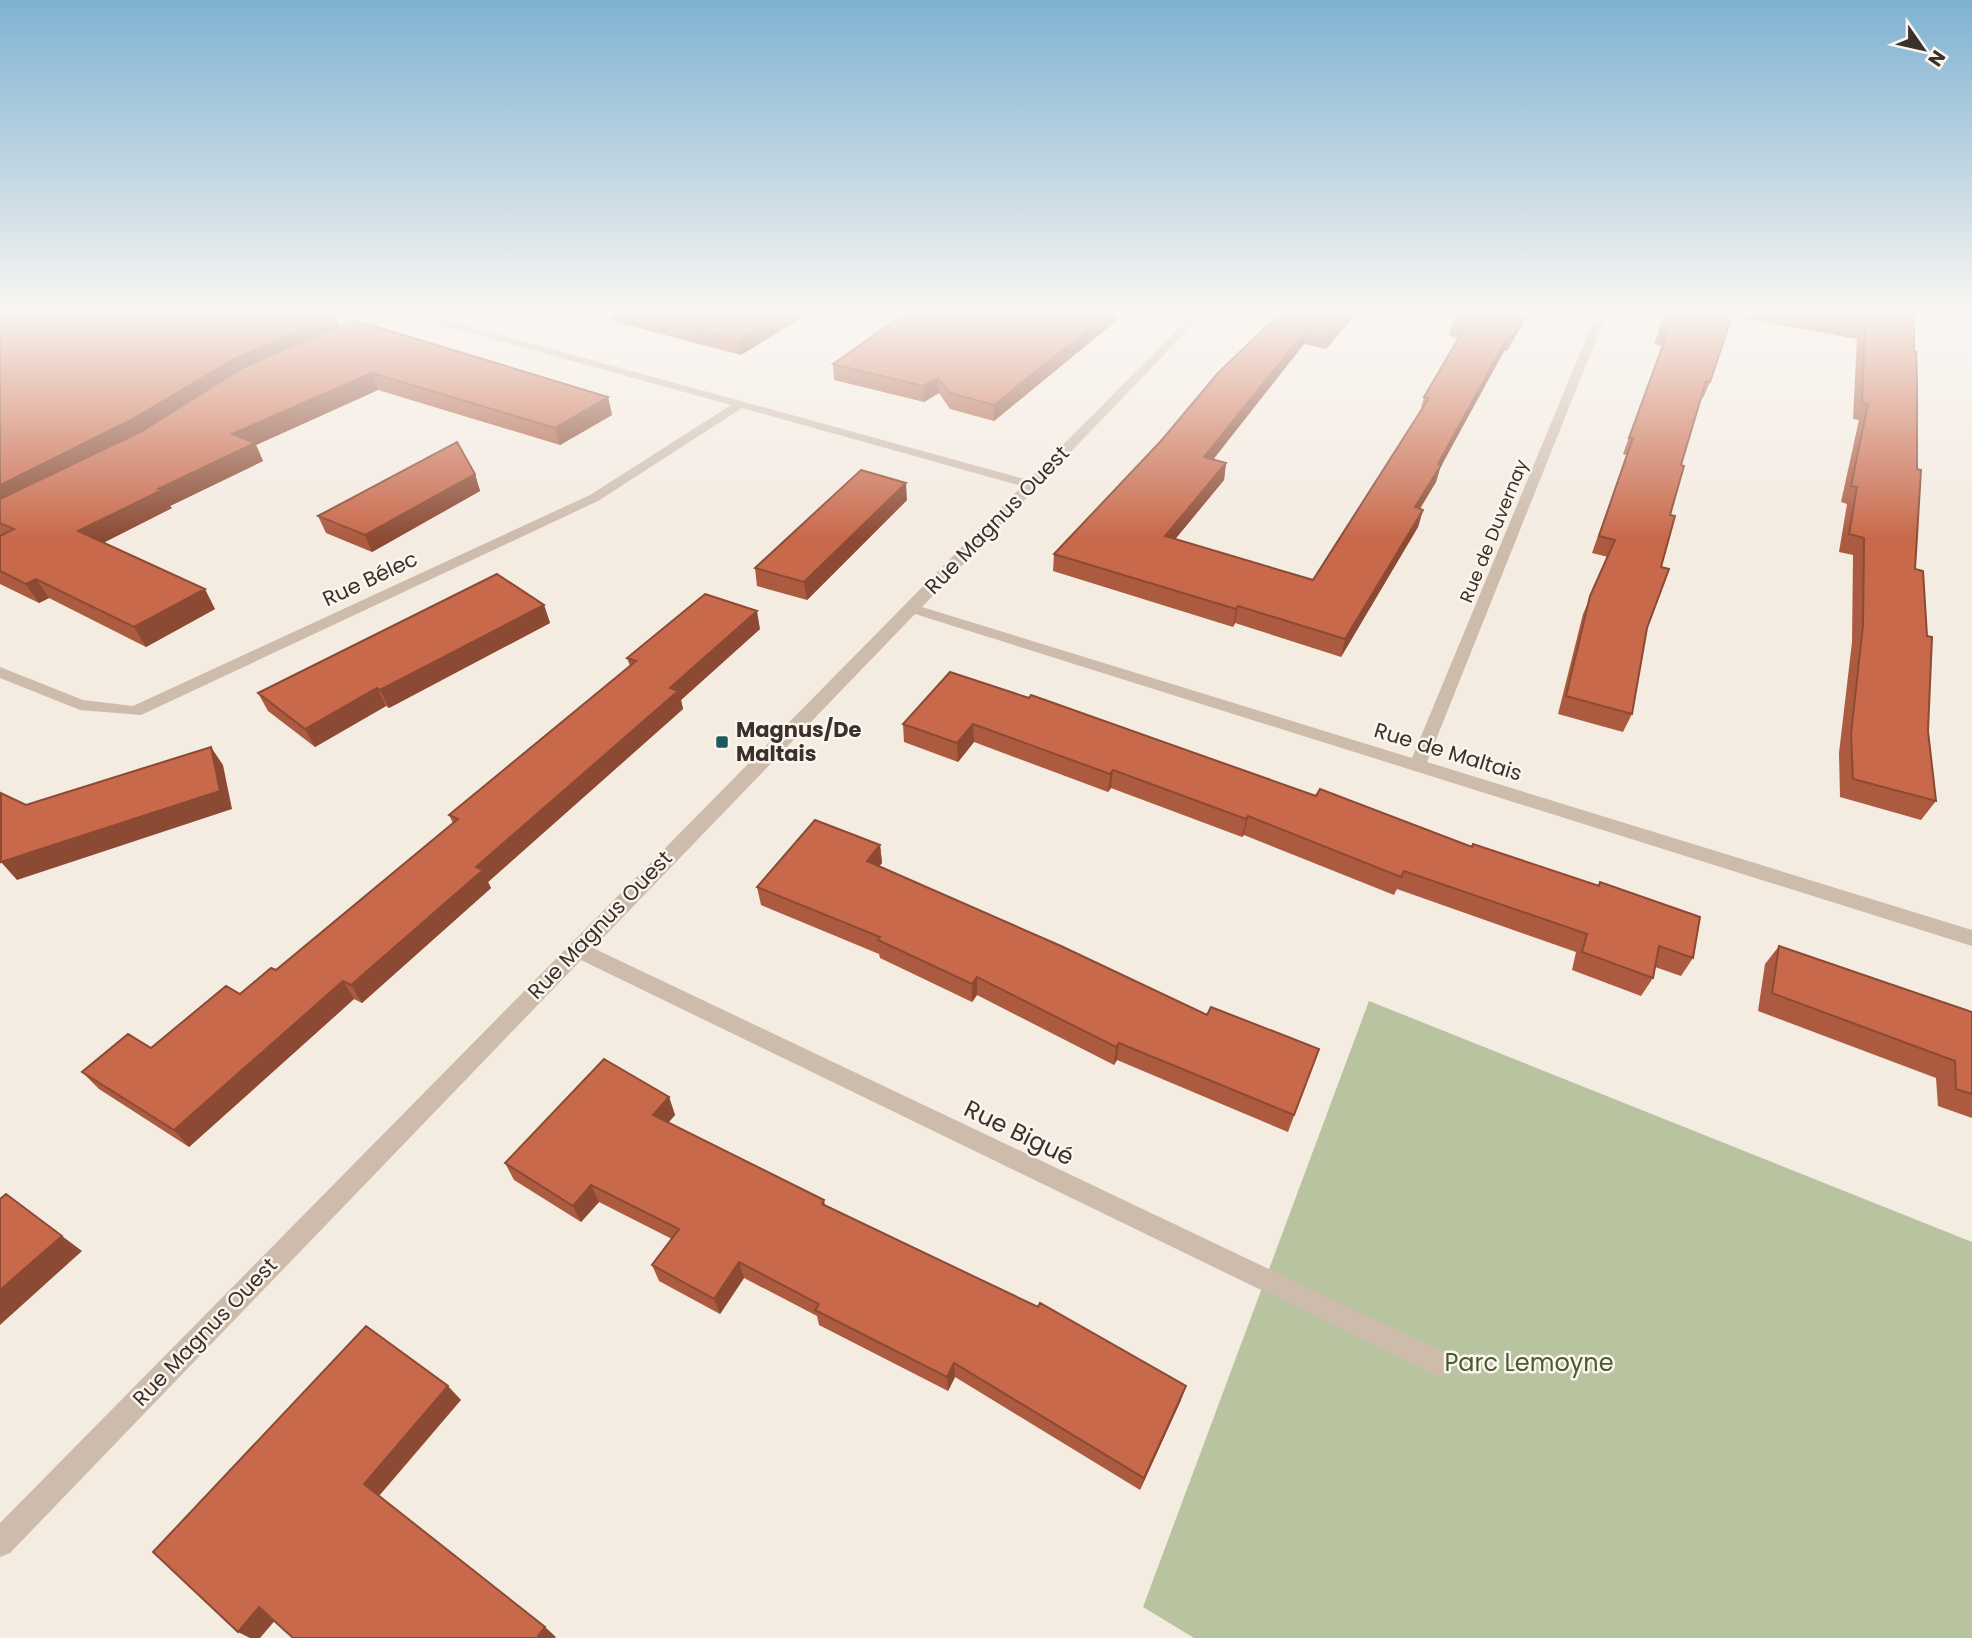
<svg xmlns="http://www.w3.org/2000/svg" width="1972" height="1638" font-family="Poppins,sans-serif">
  <rect width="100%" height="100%" fill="#f4ebe1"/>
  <path fill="#b8c4a0" d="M1369,1001L1972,1242V1638H1194L1143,1607Z"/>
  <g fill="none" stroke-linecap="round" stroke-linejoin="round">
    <path fill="#cdbbac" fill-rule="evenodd" d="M395,310H410L1028,480L1197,310H1207L922,607L1412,758L1598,310H1608L1427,762L1972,930V946L915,614L593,948L1448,1354L1452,1363L1448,1372L1439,1376L1430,1372L581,960L10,1553L0,1557V1523L1022,486L742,408L598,501L141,715L80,710L0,678V667L83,700L133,706L590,495L731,405L402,314L354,335L345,333Z"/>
  </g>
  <path fill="#ac5a40" d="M0,310L336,315L340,326L608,397L612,415L560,445L378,390L256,445L263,461L170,506L172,508L103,543L215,609L146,647L49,598L39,603L0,584Z
    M610,310H814L741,355L612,321Z
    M1359,310L1326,349L1304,344L1213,460L1226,463L1224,480L1175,539L1313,580L1420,412L1424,397L1459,338L1449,336L1453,321L1530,310L1507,351H1504L1440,468L1436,482L1420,509L1423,510L1418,527L1341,657L1235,623L1233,627L1053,571L1054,554L1271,322Z
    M1668,310H1914V352L1915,569L1928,731L1936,801L1921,820L1840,797L1839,753L1852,642L1853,555L1839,552L1847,504L1841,502L1859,420L1853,419L1857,339L1731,316L1710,382L1703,398L1701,397L1681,465L1670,515L1661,567L1647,628L1632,714L1623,732L1558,714L1583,614L1608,557L1592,553L1626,455L1623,454L1662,346L1654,344Z
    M1117,314V320L994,421L950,409L939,393L924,402L834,380L833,364Z
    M475,474L480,491L372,552L326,533L318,516Z
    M907,500L807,600L757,586L755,568Z
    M544,605L550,623L389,708L386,706L315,747L268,711L258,693Z
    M760,629L681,700L683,709L488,882L491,888L362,1003L354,999L189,1147L99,1089L82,1072L151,1048L240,994L276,970L453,823L449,815L630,666L627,658Z
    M950,672L1316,796L1472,847L1598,885L1600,882L1693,958L1681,976L1655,967L1653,978L1641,996L1572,970L1576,952L1397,889L1394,895L1244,835L1242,837L1111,788L1108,792L974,742L958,762L904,742L903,724Z
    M880,845L882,863L879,866L1207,1015L1319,1049L1288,1132L1117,1060L1114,1065L977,995L972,1002L880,958L879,954L761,905L757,887Z
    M1779,946L1972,1012V1118L1938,1106L1936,1078L1758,1011L1765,964Z
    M669,1097L675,1115L668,1123L824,1200L825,1205L1181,1400L1140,1490L955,1377L948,1391L819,1325L817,1316L744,1278L720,1314L659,1281L652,1265L672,1239L599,1202L581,1222L514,1180L505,1163Z"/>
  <path fill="#8c4a34" d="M0,310H50L0,328Z
    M789,310H814L741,355L739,340Z
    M1111,310H1123L1117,314V320L994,421V405Z
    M1350,310H1359L1326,349L1329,334Z
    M1526,310H1530L1507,351L1512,336Z
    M336,315L342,331L0,509V485L234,359Z
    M1307,329L1304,344L1201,474L1204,457Z
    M1509,335L1504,351L1440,468L1436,482L1410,524L1415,507Z
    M372,373L378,390L256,445L263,461L170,506L172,508L89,550L78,531L158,489L232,434Z
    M938,378L939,393L924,402L923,386Z
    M608,397L612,415L560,445L555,428Z
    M1226,463L1224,480L1163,554L1165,536Z
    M475,474L480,491L372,552L365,535Z
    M906,483L907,500L807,600L804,582Z
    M1423,510L1418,527L1341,657L1345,639Z
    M36,579L49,598L39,603L26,584Z
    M205,589L215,609L146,647L134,627Z
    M544,605L550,623L389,708L380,690Z
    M1238,606L1235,623L1233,627L1236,609Z
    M757,611L760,629L681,700L683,709L488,882L491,888L362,1003L351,985L476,867L670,688Z
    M377,688L386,706L315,747L305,729Z
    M973,724L974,742L958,762L957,743Z
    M211,747L223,765L232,809L17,880L1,862Z
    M1113,770L1111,788L1108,792L1110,774Z
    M1248,816L1244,835L1242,837L1246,819Z
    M880,845L882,863L869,879L867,861Z
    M977,977V995L972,1002V984Z
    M343,981L354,999L189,1147L174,1130Z
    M1119,1043L1117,1060L1114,1065L1116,1047Z
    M669,1097L675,1115L660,1132L653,1115Z
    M591,1185L599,1202L581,1222L573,1206Z
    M62,1236L82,1251L0,1325V1290Z
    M739,1262L744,1278L720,1314L714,1299Z
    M954,1363L955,1377L948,1391L947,1377Z
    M448,1386L461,1400L379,1496L364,1484Z
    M1186,1386L1181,1400L1140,1490L1144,1478Z
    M259,1607L278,1617L260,1638H250L238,1632Z
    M545,1627L556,1637L555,1638H540L538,1636Z"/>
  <path fill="#c8694b" stroke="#8c4a34" stroke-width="2" d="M23,310H318L336,315L234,359L131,420L0,485V319Z
    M623,310H789L739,340Z
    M910,310H1112L994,405L950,393L938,378L923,386L833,364Z
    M1282,310H1350L1329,334L1307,329L1204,457L1226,463L1165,536L1313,580L1429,398L1424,397L1467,324L1453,321L1460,310H1526L1512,336L1509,335L1438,464L1441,465L1415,507L1423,510L1345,639L1238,606L1236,609L1054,554L1161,441L1218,373L1271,322Z
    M1668,310H1734L1710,382L1706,381L1681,465L1684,466L1670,515L1675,516L1661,567L1669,569L1647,628L1632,714L1566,696L1590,596L1615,540L1599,536L1633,438H1629L1668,331L1660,329Z
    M1784,310H1914V352H1916L1917,382V469L1921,470L1915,569L1923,571L1927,636L1932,637L1928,731L1936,801L1853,779L1851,734L1863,625L1864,538L1849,534L1857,487L1851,486L1868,404L1862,403L1865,324Z
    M354,320L608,397L555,428L372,373L232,434L255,443L158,489L162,490L78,531L205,589L134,627L36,579L26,584L0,571V536L14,529L0,523V499L142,431L244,367Z
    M457,442L475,474L365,535L318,516Z
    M861,470L906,483L804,582L755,568Z
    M497,574L544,605L380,690L377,688L305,729L258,693Z
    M705,594L757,611L670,688L678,691L476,867L483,870L351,985L343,981L174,1130L82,1072L128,1034L151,1048L226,986L240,994L271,968L276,970L458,819L449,815L636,661L627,658Z
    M950,672L1029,698L1031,695L1316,796L1320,789L1472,847L1473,844L1599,886L1600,882L1700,917L1693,958L1659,946L1653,978L1582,952L1587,934L1404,871L1401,877L1248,816L1246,819L1113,770L1110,774L973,724L957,743L903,724Z
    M211,747L220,791L1,862V793L26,805Z
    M815,820L880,845L867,861L1061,946L1207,1015L1211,1007L1319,1049L1294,1115L1119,1043L1116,1047L977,977L972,984L878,940L880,937L757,887Z
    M1779,946L1972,1012V1094L1956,1089L1955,1061L1772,993Z
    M604,1059L669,1097L653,1115L824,1200L822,1204L1038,1307L1040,1303L1186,1386L1144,1478L954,1363L947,1377L815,1310L819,1304L739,1262L714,1299L652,1265L679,1229L591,1185L573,1206L505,1163Z
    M6,1194L62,1236L0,1290V1199Z
    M366,1326L448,1386L364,1484L545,1627L538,1636L540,1638H293L259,1607L238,1632L153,1552Z"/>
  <linearGradient id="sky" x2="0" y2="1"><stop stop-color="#7eb2d2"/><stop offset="0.58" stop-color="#faf6f2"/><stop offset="1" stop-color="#faf6f2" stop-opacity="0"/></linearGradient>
  <rect width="1972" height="539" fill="url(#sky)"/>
  <rect fill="#1f5a5e" stroke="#fbf5ee" stroke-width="2.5" x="715" y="735" width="14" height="14" rx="3.5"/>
  <g text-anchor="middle" stroke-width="5" stroke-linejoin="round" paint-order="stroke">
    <g font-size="18" fill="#3b302b" stroke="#fbf5ee">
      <text transform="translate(1494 531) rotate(-68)" y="6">Rue de Duvernay</text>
    </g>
    <g font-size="21" fill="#3b302b" stroke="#fbf5ee">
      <text transform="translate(997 520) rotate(-46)" y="7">Rue Magnus Ouest</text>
      <text transform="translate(370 579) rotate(-25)" y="7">Rue Bélec</text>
      <text transform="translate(1448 752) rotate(17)" y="7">Rue de Maltais</text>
      <text transform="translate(600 925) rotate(-46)" y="7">Rue Magnus Ouest</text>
      <text transform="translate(205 1332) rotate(-46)" y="7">Rue Magnus Ouest</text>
    </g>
    <g font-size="21" font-weight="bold" fill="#3b302b" stroke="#fbf5ee" text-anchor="start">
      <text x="736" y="737">Magnus/De<tspan x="736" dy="24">Maltais</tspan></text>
    </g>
    <g font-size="24" fill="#3b302b" stroke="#fbf5ee">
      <text transform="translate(1019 1133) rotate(26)" y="8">Rue Bigué</text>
    </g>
    <g font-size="24" fill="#4a5a2e" stroke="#fbf5ee">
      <text x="1529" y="1371">Parc Lemoyne</text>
    </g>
  </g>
  <g transform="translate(1923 49) rotate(124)" stroke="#fbf5ee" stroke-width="5" paint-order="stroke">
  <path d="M0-5L12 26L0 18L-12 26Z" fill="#3b302b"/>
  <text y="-10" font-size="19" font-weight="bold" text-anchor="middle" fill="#3b302b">N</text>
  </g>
</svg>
